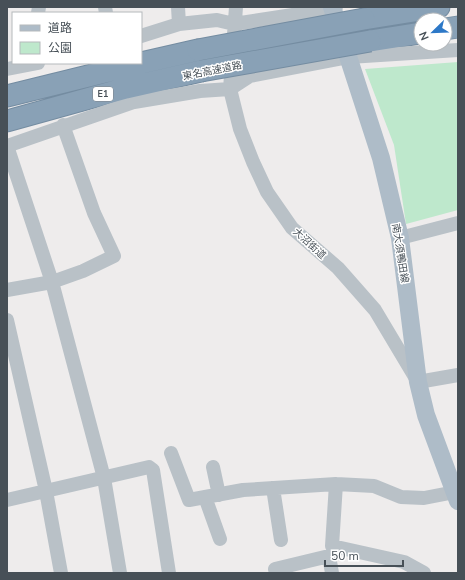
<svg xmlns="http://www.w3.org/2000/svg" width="465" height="580" font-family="'Nunito Sans','Noto Sans JP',sans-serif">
  <rect width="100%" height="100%" fill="#eeecec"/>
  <path fill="#bee8cc" d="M458,62V210L406,224L394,145L365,69Z"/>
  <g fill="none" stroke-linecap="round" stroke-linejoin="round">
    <g stroke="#748ca1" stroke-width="23">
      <path id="highway" d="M364,19L439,7
        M445,29L458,27
        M370,41L421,33
        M141,63L198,50
        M7,96L141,63
        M7,121L126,88L201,71"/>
    </g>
    <path stroke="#b9c1c7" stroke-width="14" d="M105,7L106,13
      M178,7L179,24
      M236,7L230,89L240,129L253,162L267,192L292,228L338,268L375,310L418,382L458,375
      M38,13L39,7
      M141,36L179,24L217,20L234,24L332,9L336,7
      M7,69L38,63
      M7,146L134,102L200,91L230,89L250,76L349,57L458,50
      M7,146L52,282L83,271L114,256L94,213L63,125
      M400,238L458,223
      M7,290L52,282L104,478L120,573
      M7,320L46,491L61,573
      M171,453L189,500L243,490L336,484L374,486L401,497L424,498L455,492
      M213,467L219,495
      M336,484L332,546L404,562L424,573
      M273,488L281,540
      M205,497L220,539
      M7,500L149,467L153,470L169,573
      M276,573L275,569L329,556L332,573"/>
    <path stroke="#aebcc8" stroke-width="18" d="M332,7L381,158L400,238L418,382L426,415L458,501"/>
    <use href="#highway" stroke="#89a1b6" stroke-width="21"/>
    <g stroke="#748ca1" stroke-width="23" stroke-linecap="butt">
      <path id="highway-bridge" d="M198,50L364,19
        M201,71L370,41"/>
    </g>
    <use href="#highway-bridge" stroke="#89a1b6" stroke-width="21"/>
  </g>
  <g text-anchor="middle" stroke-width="3" stroke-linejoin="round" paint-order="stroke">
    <rect fill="#fff" stroke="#7e8489" stroke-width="1" x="93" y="87" width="20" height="14" rx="3"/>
    <g font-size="9" font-weight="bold" fill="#475057">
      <text x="103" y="97">E1</text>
    </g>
    <g font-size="10" fill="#475057" stroke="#fff">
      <text transform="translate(212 70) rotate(-11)" y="4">東名高速道路</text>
      <text transform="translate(310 243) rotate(42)" y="4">大沼街道</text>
      <text transform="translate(401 253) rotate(81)" y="4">南大須鴨田線</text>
    </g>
  </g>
  <rect width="465" height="580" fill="none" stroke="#475057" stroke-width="16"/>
  <rect x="12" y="12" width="130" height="52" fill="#ffffff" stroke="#b5b9bc"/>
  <rect x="20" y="25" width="20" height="6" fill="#aebcc8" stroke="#b5b9bc"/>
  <text x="48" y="32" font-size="12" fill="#475057">道路</text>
  <rect x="20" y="42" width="20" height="12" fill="#bee8cc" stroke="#b5b9bc"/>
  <text x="48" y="52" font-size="12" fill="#475057">公園</text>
  <g transform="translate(433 32) rotate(247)"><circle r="19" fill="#ffffff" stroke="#b5b9bc"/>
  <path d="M0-3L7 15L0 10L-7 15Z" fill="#2d78c7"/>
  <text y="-6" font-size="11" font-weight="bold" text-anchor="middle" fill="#475057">N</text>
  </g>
  <path d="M325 560v6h78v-6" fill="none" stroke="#475057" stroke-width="2"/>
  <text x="331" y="560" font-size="12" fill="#475057" stroke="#ffffff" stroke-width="3" paint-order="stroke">50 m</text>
</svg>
